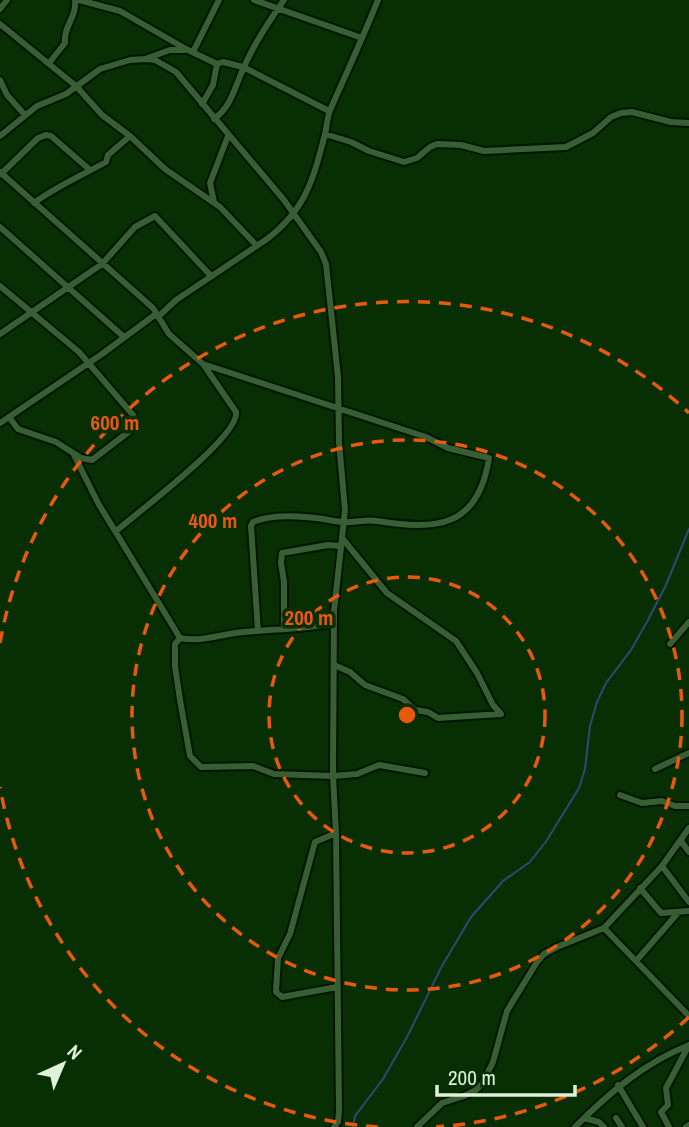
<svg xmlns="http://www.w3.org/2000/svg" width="689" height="1127" font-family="'Archivo Narrow',sans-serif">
  <rect width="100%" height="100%" fill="#082f03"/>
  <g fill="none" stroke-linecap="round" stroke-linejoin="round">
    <path stroke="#2f4874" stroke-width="2" d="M353,1127L355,1116L383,1079L407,1037L442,966L471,917L503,881L530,862L547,840L579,788L585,769L590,726L597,702L606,683L631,650L648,620L666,585L689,529"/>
    <g stroke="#001500" stroke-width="10">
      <path id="minor" d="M79,0L120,11L186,49L217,64L223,62L243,67L329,111
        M254,0L362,38
        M0,9L7,0
        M0,24L76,86L102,115L130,136L165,169L220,207L257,246
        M193,52L219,0
        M145,59L155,60L176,72L284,200L321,252L326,264L338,377L339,442L345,510L334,611L333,776L336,833L339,1111L338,1122L334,1127
        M49,63L65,43C63,27 77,17 75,0
        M0,80L7,95L25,115
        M202,104L213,85L217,64
        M214,119C232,106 235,86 244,67C254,44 269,21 284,0
        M325,134L351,142L369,151L404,162L417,158L430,147L437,144L461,145L484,151L566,147L593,133L611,117L621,113L632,112L671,122L689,123
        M0,136L37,106L66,94L100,69L130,60L145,59L170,50H184
        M0,172L153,308L169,334L203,364L236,412C240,436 138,512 116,531
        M1,174L38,138L46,135L51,136L90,170
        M214,202L210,183L228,136
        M34,203C57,186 81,176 106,162L108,155L130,136
        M0,227L124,337
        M0,286L79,352L133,415L136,422L135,427L92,460L81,458L56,442L18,429L9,417
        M158,317L176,300L267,239C306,209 313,180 325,134C327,126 327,116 331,108C347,72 363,37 378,0
        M0,334L102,264L135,227L155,216L211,276
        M203,364L426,437L448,448L489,458C478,529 436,530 377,521C365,519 355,523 344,522C337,522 330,520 323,519C302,516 273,514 253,522L251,526L258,631
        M0,423L102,354L156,314
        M74,455L98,503L180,638
        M342,538L387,593L456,641L477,673L493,705L501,714
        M284,629V582L281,563L282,553L328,545L340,546
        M180,638L175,644V666L180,700L190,756L201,767L253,766L274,774L333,776L357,774L379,765L425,773
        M180,638C198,642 216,636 235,633C268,629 301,630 334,623
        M670,644L689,622
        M334,665L350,672L365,685L403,699L415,710L428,712L438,718L501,714
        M655,769L689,753
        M620,795L642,803L662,801L675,806H689
        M336,833L315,842L290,934L278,958L276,992L282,997L337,987
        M681,841L689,852
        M662,866L689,902
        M640,888L661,913L689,911
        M604,928L689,1016
        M636,961L677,914
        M618,1085L643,1127
        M584,1118L599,1122L604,1127
        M616,1118L622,1127
        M417,1127L442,1103L464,1096L476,1090L482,1084L493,1062L507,1011L537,962L544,954L557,947L604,928L662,866L689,828
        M575,1127C609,1093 644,1063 689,1045
        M669,1127L661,1112L668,1105L666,1088L689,1045
        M686,1127L689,1125"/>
    </g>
    <use href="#minor" stroke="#385e33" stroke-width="6"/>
  </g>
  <g fill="none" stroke="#e8590c" stroke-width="3.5" stroke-dasharray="12 9">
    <circle cx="407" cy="715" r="138"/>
    <circle cx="407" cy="715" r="275"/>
    <path d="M689 1017A413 413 0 0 1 436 1127M378 1127A413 413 0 0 1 0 787M0 643A413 413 0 0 1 689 413"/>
  </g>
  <circle cx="407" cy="715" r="10" fill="#e8590c" stroke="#082f03" stroke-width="3.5"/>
  <g font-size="21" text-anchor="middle" font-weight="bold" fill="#e8590c" stroke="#082f03" stroke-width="7" stroke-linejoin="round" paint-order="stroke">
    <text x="115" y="430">600 m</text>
    <text x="213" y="528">400 m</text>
    <text x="309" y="625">200 m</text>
  </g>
  <g transform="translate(63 1064) rotate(44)" stroke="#082f03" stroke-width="5" paint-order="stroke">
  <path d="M0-5L12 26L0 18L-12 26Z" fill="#ddf2d9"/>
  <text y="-10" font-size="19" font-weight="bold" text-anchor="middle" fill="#ddf2d9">N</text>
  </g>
  <path d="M437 1085v10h138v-10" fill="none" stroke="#ddf2d9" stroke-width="3.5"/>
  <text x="448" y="1085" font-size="21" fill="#ddf2d9" stroke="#082f03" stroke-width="5" paint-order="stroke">200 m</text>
</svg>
